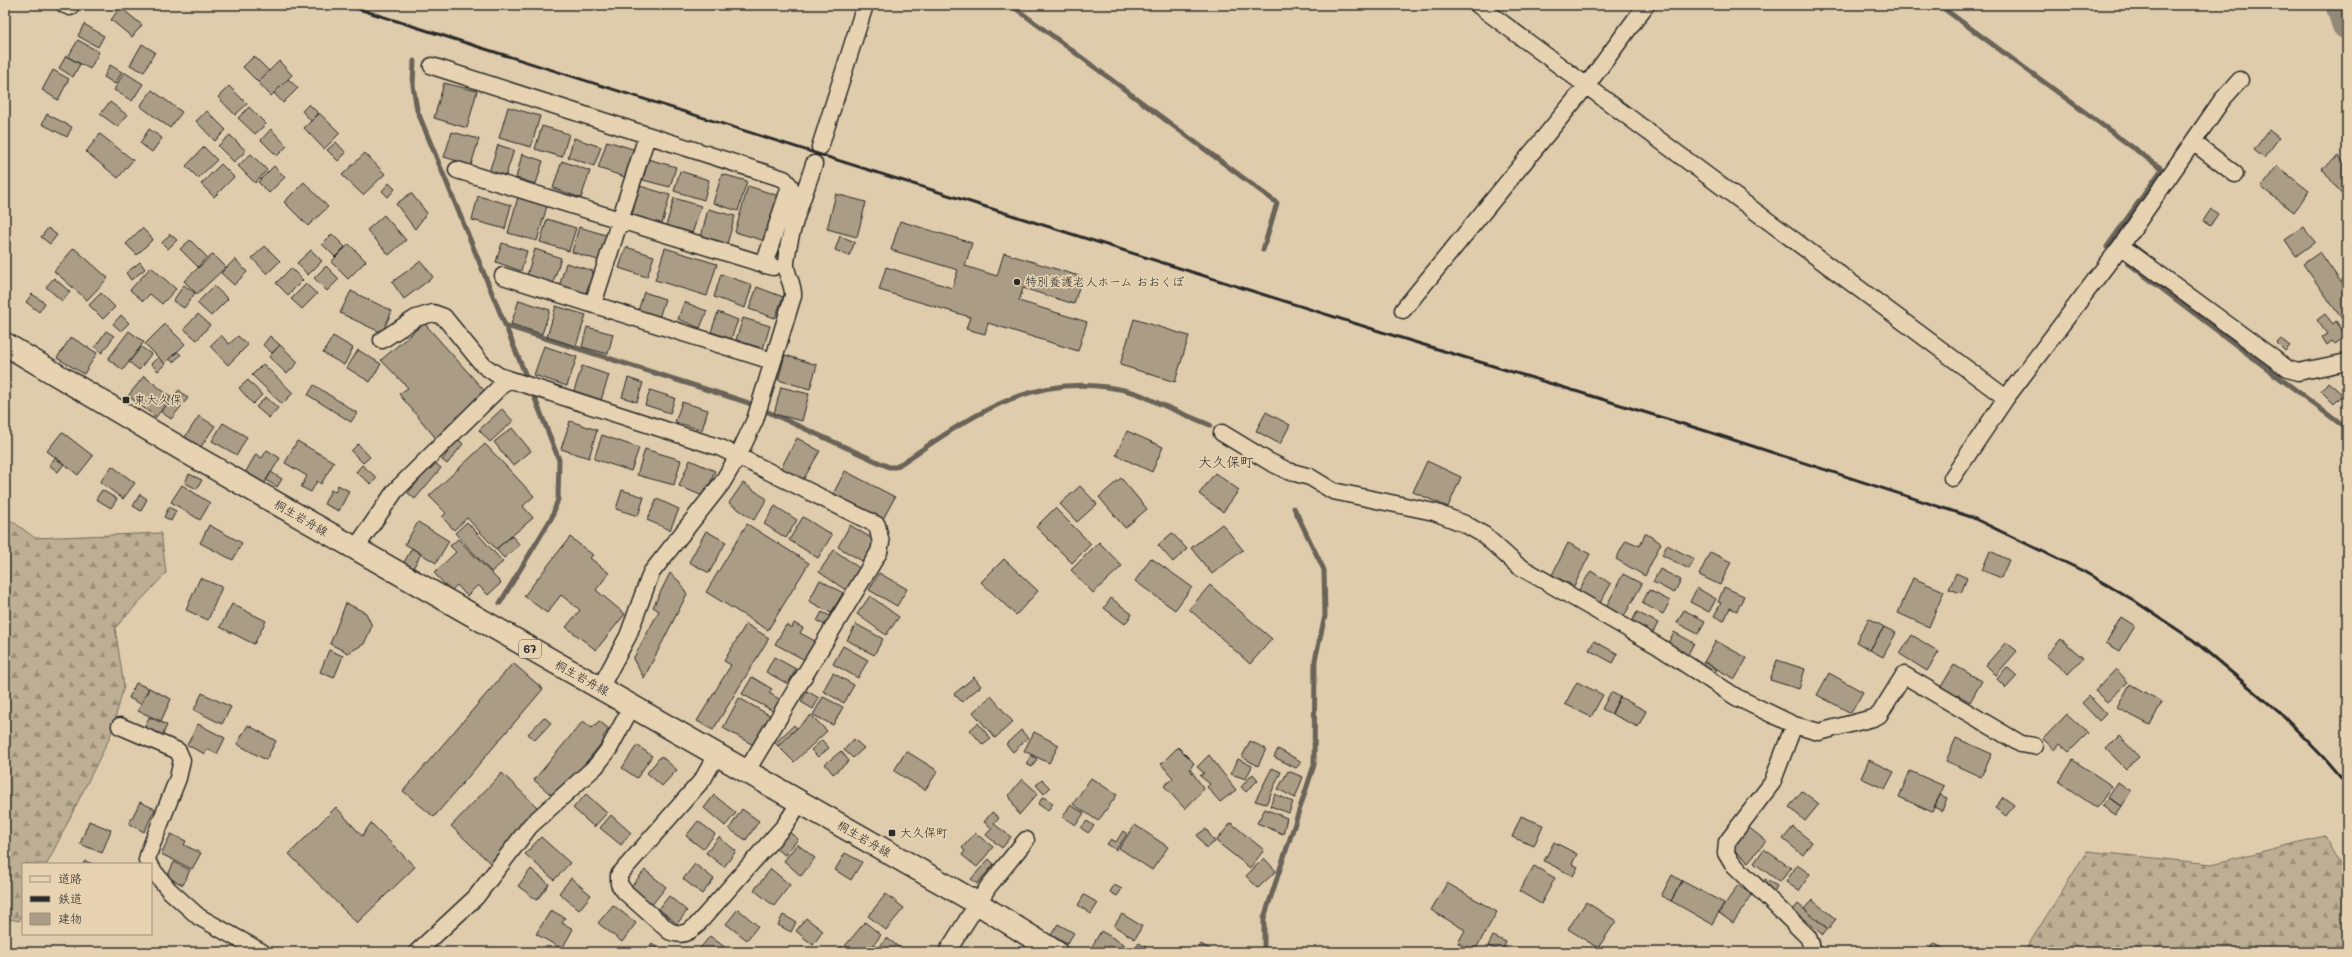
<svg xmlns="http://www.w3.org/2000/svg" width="2352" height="957" font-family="Mali,'Klee One',sans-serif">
  <defs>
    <pattern id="forest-firs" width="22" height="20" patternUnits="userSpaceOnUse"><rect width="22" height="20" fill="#beaf94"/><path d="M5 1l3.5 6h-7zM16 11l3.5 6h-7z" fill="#9b8f79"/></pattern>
  </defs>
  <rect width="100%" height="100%" fill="#dfccac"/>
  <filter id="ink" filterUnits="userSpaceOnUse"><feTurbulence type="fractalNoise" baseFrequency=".025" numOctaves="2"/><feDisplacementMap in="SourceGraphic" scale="8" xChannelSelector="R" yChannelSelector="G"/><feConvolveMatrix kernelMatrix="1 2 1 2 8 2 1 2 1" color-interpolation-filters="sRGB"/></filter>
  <g filter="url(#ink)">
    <path fill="url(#forest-firs)" stroke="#746d60" d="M5,516L35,538L161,533L166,573L115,628L124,686L110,737L47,864H23V913L19,921L5,918Z
      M2324,836L2347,877V952H2024L2087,851L2212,864Z"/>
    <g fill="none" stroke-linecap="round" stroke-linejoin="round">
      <path stroke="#696358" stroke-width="5" d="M1011,5L1277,203L1263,250
        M1939,5L2162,169L2107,247
        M414,61L413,85L417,110L528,381
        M2128,263L2347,429
        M507,326L746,402L889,467H896C971,417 1036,366 1132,392C1141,394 1151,400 1160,404C1176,411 1193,418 1210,425
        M500,603L552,517L558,499L559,460L532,391
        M1264,952V918L1314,765L1315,660L1325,616L1324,570L1294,508"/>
      <path stroke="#938976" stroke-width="31" d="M2341,5L2347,24"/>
    </g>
    <path fill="#aa9c85" stroke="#2b2b2b" d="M120,7L142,25L132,37L111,20Z
      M84,24L104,36L98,47L78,36Z
      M78,40L99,52L90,69L68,57Z
      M142,44L155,52L144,72L130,65Z
      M66,56L80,64L73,77L59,68Z
      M254,56L269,71L258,82L243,67Z
      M279,61L292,75L271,96L258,82Z
      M110,65L122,72L115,84L104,77Z
      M53,70L69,79L58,100L42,90Z
      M124,72L143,84L132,101L114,90Z
      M288,79L298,88L283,103L274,93Z
      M444,83L477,91L467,128L434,118Z
      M229,86L247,104L235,115L218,97Z
      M152,90L182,112L170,128L140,106Z
      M110,102L127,115L118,127L100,114Z
      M309,104L319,114L311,121L302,111Z
      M249,107L266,124L255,134L238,118Z
      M508,107L540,116L531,147L499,138Z
      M207,111L226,130L215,141L196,121Z
      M319,113L340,133L324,149L304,128Z
      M47,114L72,127L67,137L42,124Z
      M542,126L569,134L562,157L535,149Z
      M149,129L162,138L152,152L140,143Z
      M271,129L287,146L277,156L261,140Z
      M2269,130L2279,138L2264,158L2254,150Z
      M452,132L479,139L471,165L444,157Z
      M100,134L133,160L118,178L86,152Z
      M230,135L246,151L234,162L218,146Z
      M574,138L601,147L594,166L568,157Z
      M607,141L636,150L628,178L598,168Z
      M336,142L346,153L338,161L327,150Z
      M498,145L514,150L505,178L489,172Z
      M204,147L217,160L198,178L186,166Z
      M365,153L385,174L363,195L342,175Z
      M251,154L267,170L255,183L238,166Z
      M522,154L543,161L536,184L516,178Z
      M2339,156L2347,168V191L2342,195L2322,168Z
      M648,159L676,167L670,187L643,180Z
      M562,161L590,171L581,198L553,188Z
      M221,164L234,177L214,197L201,184Z
      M274,166L285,177L269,193L258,182Z
      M2277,166L2309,191L2294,212L2261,187Z
      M680,171L709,180L704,200L674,191Z
      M722,174L747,181L738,211L713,203Z
      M304,182L328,207L308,226L284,202Z
      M389,183L395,189L388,197L382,191Z
      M640,186L670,195L662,224L632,215Z
      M748,186L779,196L765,241L735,232Z
      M411,193L427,213L415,229L396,204Z
      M836,194L866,202L857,237L827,229Z
      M478,196L511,205L505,229L472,220Z
      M518,197L547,206L537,241L508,233Z
      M674,198L701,206L692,234L666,226Z
      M708,209L735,216L727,244L701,237Z
      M2211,209L2218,214L2210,226L2203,221Z
      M384,215L406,240L389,255L367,230Z
      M547,219L576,228L569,251L540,242Z
      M900,221L972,243L965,266L997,276L1004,253L1082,277L1074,304L1023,288L1019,301L1087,322L1078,351L988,323L985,334L966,329L970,317L879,290L886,267L952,288L958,270L891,250Z
      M579,227L609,236L601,261L572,252Z
      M2303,227L2315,242L2296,256L2285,240Z
      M48,228L57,235L50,244L41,237Z
      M142,228L153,239L137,255L126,244Z
      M170,234L177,240L168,249L162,243Z
      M332,234L345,247L335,257L322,244Z
      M840,236L855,242L849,256L835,250Z
      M190,240L207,257L198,267L180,249Z
      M502,243L527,251L521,271L496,262Z
      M349,244L366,261L348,279L331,262Z
      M265,246L280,261L267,274L252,258Z
      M626,247L654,256L647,277L619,268Z
      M74,248L108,278L87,300L54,271Z
      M665,248L717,264L707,296L655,280Z
      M535,249L561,258L553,283L527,275Z
      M311,250L322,261L308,275L297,263Z
      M2320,252L2347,291V326L2303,264Z
      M213,254L226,267L197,294L184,281Z
      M235,259L247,272L234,285L221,273Z
      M421,261L433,277L404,299L392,282Z
      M140,262L145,269L131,280L126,273Z
      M566,263L593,271L585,296L559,287Z
      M326,266L339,279L327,291L314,278Z
      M151,267L176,289L162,304L150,294L143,301L130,290Z
      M291,268L303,280L288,295L276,283Z
      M721,274L752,285L745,308L714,297Z
      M54,278L70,292L62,301L46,287Z
      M306,284L317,294L302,309L291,299Z
      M184,285L195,293L184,308L173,301Z
      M214,286L228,299L211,316L197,303Z
      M757,287L783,297L775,318L749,309Z
      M351,291L392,311L382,333L340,313Z
      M644,292L665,299L659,318L638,311Z
      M101,293L115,307L103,319L89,305Z
      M32,294L45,303L39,312L26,302Z
      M519,300L550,310L542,334L511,324Z
      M684,302L707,311L700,328L678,319Z
      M556,306L586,315L576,346L547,337Z
      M718,312L738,320L731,339L711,332Z
      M198,314L210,325L197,340L184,329Z
      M2325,314L2333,324L2336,321L2346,336L2335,344L2332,341L2327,345L2322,337L2327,334L2317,320Z
      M121,315L129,323L121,331L113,324Z
      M743,318L770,326L763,349L736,340Z
      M1134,319L1189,336L1175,382L1120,365Z
      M424,323L490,397L439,442L399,394L408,388L381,360Z
      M165,324L185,344L165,364L145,344Z
      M587,327L613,334L608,354L582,347Z
      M106,331L114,336L102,353L95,347Z
      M129,331L144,342L123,370L108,359Z
      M221,335L229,344L238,336L248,345L228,365L210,346Z
      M270,336L280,345L272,353L263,345Z
      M333,336L353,348L344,365L323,353Z
      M71,337L97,353L84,374L57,358Z
      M2281,339L2290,346L2285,351L2277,343Z
      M280,345L298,362L287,374L269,357Z
      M544,346L577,357L567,386L534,375Z
      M141,347L151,354L139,370L129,362Z
      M358,350L381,364L370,382L347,368Z
      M177,351L181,355L173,362L169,359Z
      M785,355L817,365L810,389L778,380Z
      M158,357L165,364L158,371L151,364Z
      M263,364L293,393L282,404L252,375Z
      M582,366L609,375L601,400L574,391Z
      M144,376L171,397L156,417L128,396Z
      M628,378L643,383L637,402L622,397Z
      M248,380L262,395L253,404L239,388Z
      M2328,382L2343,395L2334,404L2321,391Z
      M314,385L357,413L351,422L308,395Z
      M781,387L809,394L802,421L774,414Z
      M179,390L188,398L171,419L161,412Z
      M650,390L675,398L670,413L645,405Z
      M266,397L278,408L269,418L256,407Z
      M682,402L708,410L702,430L675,422Z
      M502,409L513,421L490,442L479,430Z
      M1266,412L1290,425L1280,444L1256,431Z
      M199,416L215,426L200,448L185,437Z
      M570,421L597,430L589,458L561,449Z
      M223,423L247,437L237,455L212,441Z
      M512,428L531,451L513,466L494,442Z
      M1127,431L1163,447L1152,472L1116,455Z
      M62,432L93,456L78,475L47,451Z
      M602,435L639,448L631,471L594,459Z
      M797,438L820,451L803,480L781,468Z
      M458,439L463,444L447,464L442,460Z
      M297,441L334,462L321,484L317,481L311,492L301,487L307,476L285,463Z
      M358,444L370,457L363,463L351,451Z
      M485,444L534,496L523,506L533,518L496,549L467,518L454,530L442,517L446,513L429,496Z
      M645,449L681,460L674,485L637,475Z
      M267,450L280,458L264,484L245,473L256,454L262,458Z
      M55,458L64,464L58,472L49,465Z
      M690,460L715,471L705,497L679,486Z
      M1427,461L1461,477L1448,507L1413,492Z
      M434,462L441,468L415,499L408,493Z
      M362,465L377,478L371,484L356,472Z
      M112,466L135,483L123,499L100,482Z
      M845,471L895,497L883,519L833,494Z
      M271,472L282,479L277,487L266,480Z
      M1215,473L1239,490L1223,512L1199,494Z
      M189,474L202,480L197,489L185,483Z
      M1121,478L1147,509L1125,528L1099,497Z
      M743,483L767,499L754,520L729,503Z
      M182,485L210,503L200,520L171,502Z
      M338,485L349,491L339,511L324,504L331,490L335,492Z
      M1080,486L1097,504L1077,522L1060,504Z
      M102,490L117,499L111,508L96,499Z
      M622,490L644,497L638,516L616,509Z
      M140,494L147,499L141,511L133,506Z
      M657,499L679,509L670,530L647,520Z
      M775,506L797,520L786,538L764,524Z
      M169,507L176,511L171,521L164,517Z
      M1055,508L1091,544L1072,563L1036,527Z
      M803,517L832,535L818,558L789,540Z
      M418,522L449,541L436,563L405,544Z
      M467,522L503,562L491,572L455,533Z
      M747,524L809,563L768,630L706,592Z
      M1222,524L1243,550L1212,574L1191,548Z
      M209,525L242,543L233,560L200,543Z
      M850,525L876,541L864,562L838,547Z
      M706,531L726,542L709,573L689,562Z
      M1172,533L1187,549L1173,562L1158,545Z
      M1645,533L1661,543L1645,576L1616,559L1626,540L1640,546Z
      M512,536L520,545L504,558L496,549Z
      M570,537L593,555L590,558L609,573L596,590L625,614L596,650L566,627L580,610L561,595L547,613L524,596Z
      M458,539L501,583L488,595L478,585L467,596L457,585L451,591L434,573L456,552L450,546Z
      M1099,542L1122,566L1093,593L1071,570Z
      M1568,543L1590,554L1574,586L1552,575Z
      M1667,545L1694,559L1689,569L1662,555Z
      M412,548L421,554L412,570L403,564Z
      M834,550L862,570L847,591L819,572Z
      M1990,551L2009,560L2001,578L1982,570Z
      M1710,552L1731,562L1720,585L1699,575Z
      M1151,558L1192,587L1175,610L1135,581Z
      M1004,559L1038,591L1016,615L981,582Z
      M1660,569L1681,580L1674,593L1653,582Z
      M1591,571L1611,584L1600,603L1577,593Z
      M670,573L679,581L687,594L644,678L633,659L659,611L653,607Z
      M879,573L907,589L897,606L869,590Z
      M1956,573L1967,578L1961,593L1949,589Z
      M1623,574L1642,584L1623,618L1606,607Z
      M200,578L222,587L208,620L186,610Z
      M1913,578L1944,591L1929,627L1898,613Z
      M820,580L843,593L831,613L809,601Z
      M1210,585L1272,639L1250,664L1189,609Z
      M1724,587L1744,596L1737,611L1730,608L1724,621L1714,616L1721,603L1718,602Z
      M1697,588L1716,599L1709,612L1690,602Z
      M1649,590L1670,601L1663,614L1642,603Z
      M870,596L899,617L886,635L857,614Z
      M1111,598L1132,614L1125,624L1104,608Z
      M346,603L366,613L372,626L364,644L348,653L330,644Z
      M232,604L266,621L254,644L220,627Z
      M1684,610L1705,621L1698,634L1677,623Z
      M822,612L830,616L825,625L817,621Z
      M1637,612L1658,623L1651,636L1630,625Z
      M2121,617L2135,626L2120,651L2106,643Z
      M1869,618L1884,627L1870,650L1856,642Z
      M794,623L803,628L800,633L815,641L805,660L775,644L786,625L792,628Z
      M746,624L769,638L713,730L697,721L731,665L724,661Z
      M856,624L883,639L874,655L847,640Z
      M1884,627L1896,633L1883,657L1870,650Z
      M1674,632L1694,643L1687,656L1667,645Z
      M1912,635L1939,652L1927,671L1900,654Z
      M2061,639L2083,658L2068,674L2046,656Z
      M1594,641L1618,654L1613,663L1589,650Z
      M1716,641L1747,658L1735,679L1704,662Z
      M2006,642L2017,651L1996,675L1986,665Z
      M843,646L868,660L858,678L833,664Z
      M329,650L343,656L334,678L320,672Z
      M774,657L796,669L788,684L766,672Z
      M1777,660L1805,669L1799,689L1770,680Z
      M1704,662L1717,669L1714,675L1701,668Z
      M513,663L543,689L434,817L403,791Z
      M1954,665L1982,681L1970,702L1958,695L1956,700L1939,690Z
      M2007,667L2017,676L2006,688L1997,679Z
      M2116,669L2128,682L2107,702L2095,691Z
      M833,673L854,685L844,703L823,691Z
      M1829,673L1863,692L1851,713L1817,695Z
      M752,677L772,689L769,693L781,700L775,712L742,694Z
      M974,677L981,686L962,702L954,694Z
      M1577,682L1603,695L1591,717L1565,704Z
      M136,683L149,688L141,704L129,698Z
      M2130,684L2162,702L2150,725L2117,708Z
      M149,688L171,699L161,721L138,711Z
      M807,691L819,698L813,709L801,702Z
      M1611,692L1620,697L1611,714L1602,709Z
      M202,693L231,707L222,724L194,710Z
      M991,696L1013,722L995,738L973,712Z
      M2089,696L2106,714L2099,721L2082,703Z
      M823,697L843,707L833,725L813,715Z
      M1620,697L1646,711L1638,727L1612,714Z
      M739,698L771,716L755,746L723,728Z
      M2067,714L2088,733L2069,752L2060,744L2055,750L2043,739Z
      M811,715L827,731L794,762L778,746Z
      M149,717L167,725L161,739L143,732Z
      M544,717L551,723L535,740L528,734Z
      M583,721L592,728L599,721L609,729L603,737L605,739L556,799L534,780Z
      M978,723L991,739L983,745L970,730Z
      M198,724L225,738L217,754L207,749L205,754L187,745Z
      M248,725L276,741L266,760L237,744Z
      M794,725L797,728L778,746L775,743Z
      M1021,730L1028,738L1013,752L1006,744Z
      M1034,732L1059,745L1049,763L1024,751Z
      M2119,736L2139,757L2126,769L2106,749Z
      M1956,738L1992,754L1981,777L1946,761Z
      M854,739L864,748L853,758L844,750Z
      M822,740L829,748L818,757L811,750Z
      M1250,741L1266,749L1258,766L1242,757Z
      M637,745L652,756L637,778L622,768Z
      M1178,747L1194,763L1190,769L1204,789L1185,809L1164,786L1173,778L1161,764Z
      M1278,749L1302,762L1296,768L1274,757Z
      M841,751L849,761L833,774L825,764Z
      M906,751L938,771L925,790L894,771Z
      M1031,755L1037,759L1032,767L1026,764Z
      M1209,755L1236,790L1220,802L1207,787L1210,784L1200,776L1204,773L1197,767Z
      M661,756L677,770L662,786L647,773Z
      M1238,759L1252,766L1246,779L1231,774Z
      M1869,760L1894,772L1885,789L1861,778Z
      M2073,760L2112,786L2097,808L2059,782Z
      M1272,768L1281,772L1266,804L1255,801Z
      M1288,771L1303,777L1295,798L1278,789Z
      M1910,771L1944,786L1932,812L1899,797Z
      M502,773L540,810L490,863L451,826Z
      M1253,774L1258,780L1246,792L1241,787Z
      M1091,778L1117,795L1098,821L1073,804Z
      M1022,779L1038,793L1019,815L1009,795Z
      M1042,780L1050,788L1044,794L1036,785Z
      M2118,782L2131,791L2122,806L2108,798Z
      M1802,791L1819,804L1805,821L1789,807Z
      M586,794L607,813L594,827L573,808Z
      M1275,794L1293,802L1289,813L1270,806Z
      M714,795L736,813L725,826L704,808Z
      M1940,795L1947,798L1942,811L1934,807Z
      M1043,797L1053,803L1048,811L1038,804Z
      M2003,797L2014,805L2006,816L1995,808Z
      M2108,798L2122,806L2116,815L2102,806Z
      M140,802L155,809L144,832L129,824Z
      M1070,805L1084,813L1076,825L1063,817Z
      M336,807L362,836L371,823L415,867L357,923L289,854Z
      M742,809L759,821L746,840L729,829Z
      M1265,809L1287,818L1283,834L1257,823Z
      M992,812L999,818L994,824L1011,837L1002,848L986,835L992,828L984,822Z
      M611,815L631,833L621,845L600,828Z
      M1521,816L1543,825L1534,846L1512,837Z
      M89,821L111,830L102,853L80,844Z
      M698,821L715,834L703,849L686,836Z
      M1087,821L1094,826L1088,833L1081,828Z
      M1231,823L1264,850L1250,868L1216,841Z
      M1135,825L1168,847L1152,870L1119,848Z
      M1747,826L1766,841L1748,862L1730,847Z
      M1793,827L1812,842L1803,855L1783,839Z
      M1206,829L1215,842L1206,848L1197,835Z
      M1123,831L1127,834L1116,850L1107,844L1111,839L1116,842Z
      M789,832L798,839L785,855L776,849Z
      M975,833L993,847L977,867L962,855L965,851L962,848Z
      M171,834L186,841L184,845L201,853L192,869L161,854Z
      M541,837L570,863L554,880L525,854Z
      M719,837L736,851L724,867L706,853Z
      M1554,842L1577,854L1572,864L1578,867L1573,876L1544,861Z
      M797,844L815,858L801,876L784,861Z
      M1764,849L1791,868L1780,882L1754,863Z
      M845,853L862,862L851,880L835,870Z
      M1264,858L1276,871L1258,888L1246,876Z
      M989,859L994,864L977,884L971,879Z
      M85,861L93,864H83Z
      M174,862L190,870L183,885L167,877Z
      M695,864L714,879L702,894L683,879Z
      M1797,865L1810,874L1799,891L1786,882Z
      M1534,866L1555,878L1541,904L1519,891Z
      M531,869L549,884L537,900L518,886Z
      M771,869L790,885L774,906L754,890Z
      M645,870L666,887L651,906L629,889Z
      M1672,875L1682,881L1671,901L1661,896Z
      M571,878L591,895L579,910L559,893Z
      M1765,879L1777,886L1773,894L1761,887Z
      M1682,881L1724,903L1712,924L1671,901Z
      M1447,883L1497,912L1474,952L1458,943L1465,930L1431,910Z
      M1114,885L1122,889L1117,896L1110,892Z
      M1738,885L1752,895L1733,923L1719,913Z
      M886,894L904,908L886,930L868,916Z
      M1084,895L1098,903L1091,914L1078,905Z
      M669,896L687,911L677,924L659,909Z
      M1812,900L1836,919L1828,929L1804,909Z
      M1586,902L1616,921L1598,948L1568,929Z
      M1798,904L1828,929L1823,935L1793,910Z
      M613,905L636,923L622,942L598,923Z
      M738,909L758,926L747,940L726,924Z
      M551,910L565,918L562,923L573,929L562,949L536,934Z
      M1122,914L1142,926L1135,939L1114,926Z
      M783,915L796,922L791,932L778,925Z
      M806,918L823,931L813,945L796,931Z
      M865,922L881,935L868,952H853L845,946Z
      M1058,924L1074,933L1067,944L1051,935Z
      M1101,931L1125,945L1121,952H1097L1091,948Z
      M710,936L731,952H697Z
      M1493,936L1506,942L1502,952L1488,946Z
      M887,938L905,952H875Z
      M652,943L663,952H645Z
      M1139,943L1154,952H1133Z
      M1933,943L1951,952H1928Z
      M1201,944L1215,952H1196Z
      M841,946L849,952H836Z"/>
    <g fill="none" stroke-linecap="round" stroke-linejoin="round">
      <g stroke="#2b2b2b" stroke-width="19">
        <path id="minor" d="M65,5L70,7
          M1478,5L2006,398
          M432,66L784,179L790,186L764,265
          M2193,142L2235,174
          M820,147L865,5
          M457,170L773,267
          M2121,246L2288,369L2298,372L2347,362
          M503,276L772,361
          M593,304L647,136
          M1403,310L1587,85L1646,5
          M382,340L416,318L433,313L444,317L483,365L499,376L721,448L877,525L881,543L879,552L746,772
          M1222,433L1268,461L1288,471L1310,477L1333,491L1434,512L1465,524L1484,535L1517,565L1658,646L1736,697L1794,725L1819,732L1873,718L1879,715L1904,675L2021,744L2034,746
          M1952,478L2006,398L2121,246L2222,100L2240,80
          M355,549L395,491L508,379
          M600,688L628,636L651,573L722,483L738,456L755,420L793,296C794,284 785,274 786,263C789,230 804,196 814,164
          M1794,725L1772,783L1727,842L1726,853L1732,863L1808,937L1811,944V952
          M120,726L178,751L182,760L178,778L149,852L147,860L149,864
          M717,754L703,779L619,875V884L624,891L669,931C681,936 686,934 696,926L785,825L800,802
          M151,868L169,890L199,917L262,952
          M417,952L476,897L530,826L596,766L609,749L632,706
          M947,952L988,887L1026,840"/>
      </g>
      <g stroke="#2b2b2b" stroke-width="25">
        <path id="primary" d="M5,344L190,454L977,903L1056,952"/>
      </g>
      <use href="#minor" stroke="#e7d3b1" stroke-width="16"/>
      <use href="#primary" stroke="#e7d3b1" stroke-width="22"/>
      <path stroke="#2b2b2b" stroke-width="3" d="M346,5L1398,337L1706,431L1971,517L2081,570L2130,598L2193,640L2280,713L2323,757L2347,785"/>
    </g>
  </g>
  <g fill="#2b2b2b" stroke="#e7d3b1" stroke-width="1.5">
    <circle cx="1017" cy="282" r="4"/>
    <rect x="122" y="396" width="8" height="8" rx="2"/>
    <rect x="888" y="829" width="8" height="8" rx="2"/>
  </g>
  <g text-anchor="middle" stroke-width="3.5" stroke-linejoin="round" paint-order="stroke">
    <rect fill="#e7d3b1" stroke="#635d53" stroke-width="1" x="519" y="640" width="22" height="18" rx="3"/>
    <g font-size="11" font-weight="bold" fill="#2b2b2b">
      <text x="530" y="653">67</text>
    </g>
    <g font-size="12" fill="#2b2b2b" stroke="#e7d3b1" text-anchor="start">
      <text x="1025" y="286">特別養護老人ホーム おおくぼ</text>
      <text x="134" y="404">東大久保</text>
      <text x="900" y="837">大久保町</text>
    </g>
    <g font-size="12" fill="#2b2b2b" stroke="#e7d3b1">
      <text transform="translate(301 518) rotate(30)" y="4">桐生岩舟線</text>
      <text transform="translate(582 678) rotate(29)" y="4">桐生岩舟線</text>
      <text transform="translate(864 839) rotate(30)" y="4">桐生岩舟線</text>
    </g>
    <g font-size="14" fill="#2b2b2b" stroke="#e7d3b1">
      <text x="1226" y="467">大久保町</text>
    </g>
  </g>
  <rect width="2352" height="957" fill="none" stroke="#e7d3b1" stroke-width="20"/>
  <rect x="10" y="10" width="2332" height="937" fill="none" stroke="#2b2b2b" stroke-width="1.5" filter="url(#ink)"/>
  <rect x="22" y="863" width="130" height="72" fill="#e7d3b1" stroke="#9c907b"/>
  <rect x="30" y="876" width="20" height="6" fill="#e7d3b1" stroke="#9c907b"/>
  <text x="58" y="883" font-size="12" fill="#2b2b2b">道路</text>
  <rect x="30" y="896" width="20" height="6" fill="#2b2b2b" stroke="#9c907b"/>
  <text x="58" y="903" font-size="12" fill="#2b2b2b">鉄道</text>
  <rect x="30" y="913" width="20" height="12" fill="#aa9c85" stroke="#9c907b"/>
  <text x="58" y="923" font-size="12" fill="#2b2b2b">建物</text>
</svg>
